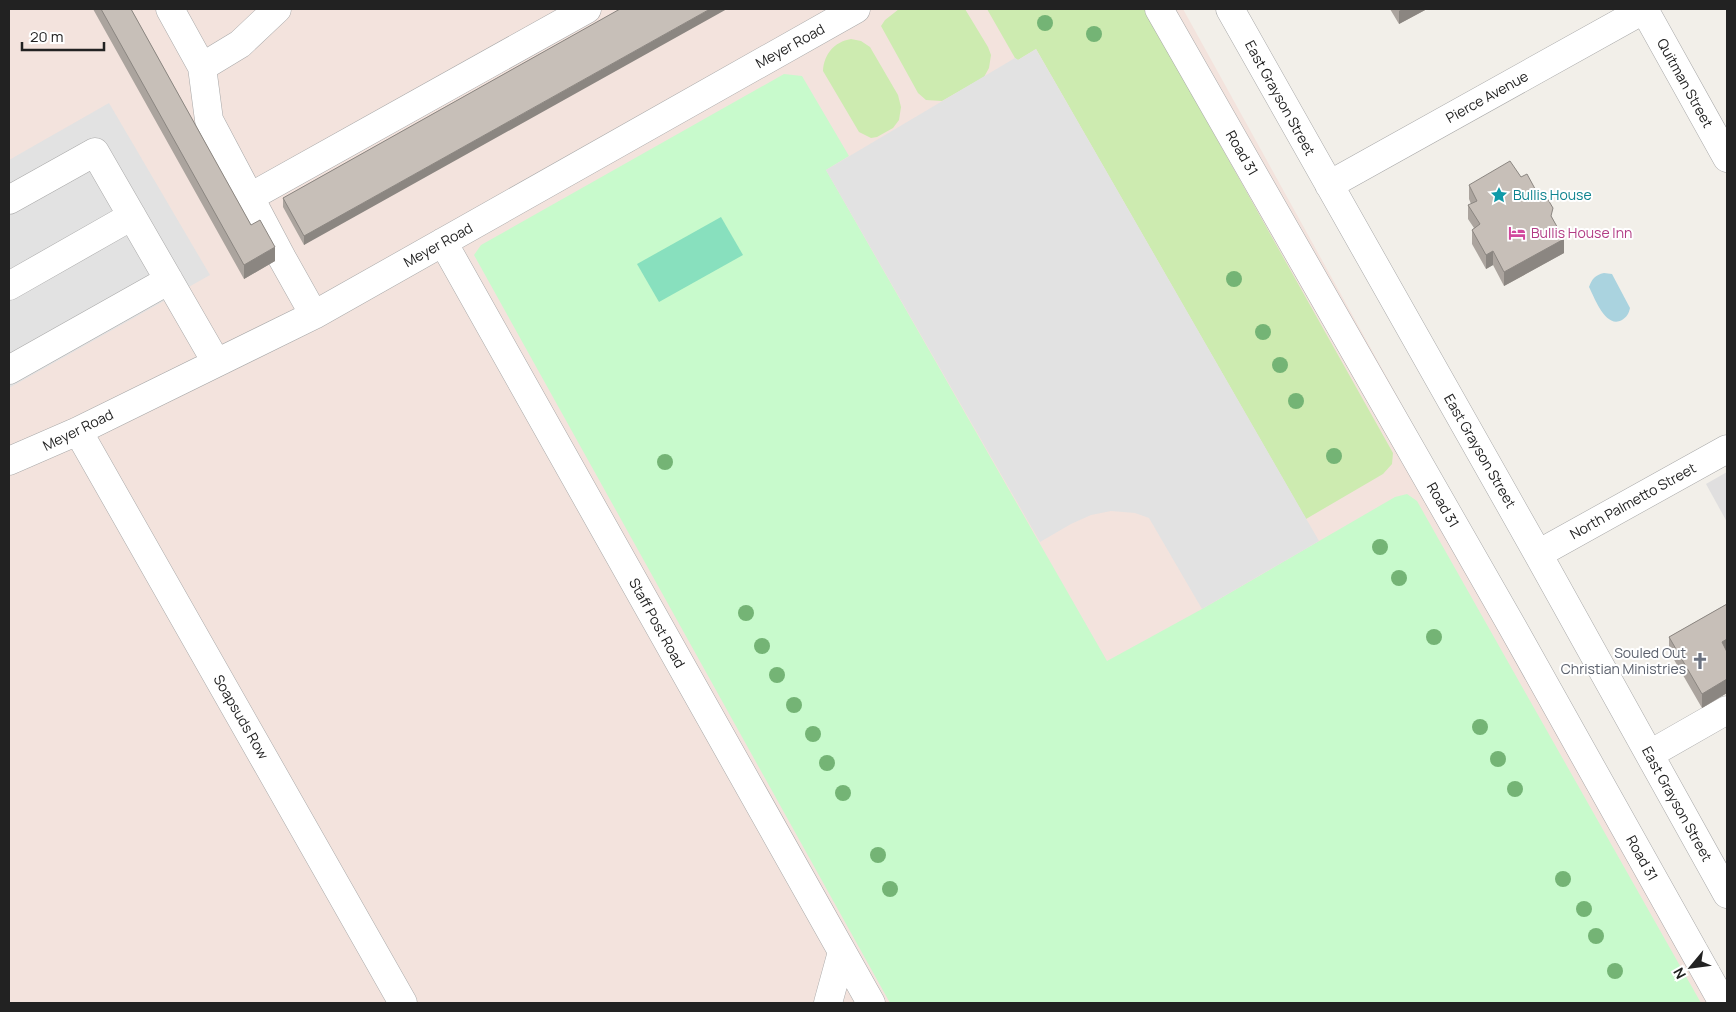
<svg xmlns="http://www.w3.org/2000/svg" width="1736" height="1012" font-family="Manrope,sans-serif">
  <rect width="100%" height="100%" fill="#f2efe9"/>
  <path fill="#e0dfdf" d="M1727,472V522L1706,484Z"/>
  <path fill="#f3e3dd" d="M9,9H1183L1727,992V1003H9Z"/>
  <path fill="#cdebb0" d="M899,9H965L988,47L991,55L989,68L984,77L942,101L926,100L918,93L881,26L885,20Z
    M987,9H1144L1393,453L1392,464L1383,474L1306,519L1036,49L1018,60L1015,58Z
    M851,39L861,41L870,47L898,95L901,107L899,120L893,128L877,137L871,138L859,132L823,71C824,54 834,42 851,39Z"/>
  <path fill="#c8facc" d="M784,74L802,76L849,156L826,170L1107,661L1202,609L1395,497L1407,494L1417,501L1701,1003H890L474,255L481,245Z"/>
  <path fill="#88e0be" d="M721,217L743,255L659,302L637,264Z"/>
  <path fill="#e2e2e2" d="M1036,49L1319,541L1202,609L1149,518L1135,513L1111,511L1091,515L1071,524L1040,542L826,170L1015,58L1018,60Z
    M109,103L210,275L9,388V160Z"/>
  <path fill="#aad3df" d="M1604,273L1612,274L1630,308C1629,313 1627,317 1622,320C1606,329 1595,299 1589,287C1592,279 1595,275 1604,273Z"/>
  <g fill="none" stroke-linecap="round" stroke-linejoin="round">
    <g stroke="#a9a9a9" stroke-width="29">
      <path id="minor" d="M170,9L202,67L209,120L282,258L314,315
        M1159,9L1513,628L1723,1003
        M1230,9L1538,554L1727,894
        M1644,9L1727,158
        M202,67L240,44L277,9
        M1329,185L1645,9
        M250,197L587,9
        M9,200L95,152L216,362
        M443,242L871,1003
        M9,286L132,216
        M9,370L169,280
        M78,431L403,1003
        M9,461L78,431L314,315L856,9
        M1538,554L1727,449
        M1650,754L1727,710
        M828,1003L842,952"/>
    </g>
    <use href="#minor" stroke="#fff" stroke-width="28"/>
  </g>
  <g fill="#74b475">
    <circle cx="1045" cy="23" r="8"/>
    <circle cx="1094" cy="34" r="8"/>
    <circle cx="1234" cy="279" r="8"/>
    <circle cx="1263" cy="332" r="8"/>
    <circle cx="1280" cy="365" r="8"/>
    <circle cx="1296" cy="401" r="8"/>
    <circle cx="1334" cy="456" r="8"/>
    <circle cx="665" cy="462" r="8"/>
    <circle cx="1380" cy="547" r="8"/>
    <circle cx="1399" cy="578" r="8"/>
    <circle cx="746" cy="613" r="8"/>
    <circle cx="1434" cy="637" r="8"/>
    <circle cx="762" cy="646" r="8"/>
    <circle cx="777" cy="675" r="8"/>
    <circle cx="794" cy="705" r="8"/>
    <circle cx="1480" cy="727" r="8"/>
    <circle cx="813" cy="734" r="8"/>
    <circle cx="1498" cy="759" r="8"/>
    <circle cx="827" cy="763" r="8"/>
    <circle cx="1515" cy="789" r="8"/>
    <circle cx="843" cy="793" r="8"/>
    <circle cx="878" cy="855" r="8"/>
    <circle cx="1563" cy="879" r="8"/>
    <circle cx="890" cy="889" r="8"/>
    <circle cx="1584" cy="909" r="8"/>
    <circle cx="1596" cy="936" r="8"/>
    <circle cx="1615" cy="971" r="8"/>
  </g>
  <path fill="#aba49e" d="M93,9H131L251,225L275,261L244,279Z
    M620,9L304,245L283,207V198Z
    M1390,9H1427L1399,24Z
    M1521,177L1540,198L1553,219L1564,253L1504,286L1493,265L1486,269L1472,244V230L1474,228L1468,219V205L1471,204L1469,199V185Z
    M1727,604V693L1702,708L1669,651V637Z"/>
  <path fill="#8b8681" d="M710,9H727L304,245V236Z
    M1402,9H1427L1399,24V11Z
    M1564,239V253L1504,286V272Z
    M275,247V261L244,279V265Z
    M1493,251V265L1486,269V255Z
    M1727,639V653L1722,642Z
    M1727,679V693L1702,708V694Z"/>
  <path fill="#c7bfb8" stroke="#8b8681" d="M101,9H131L251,225L260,220L275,247L244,265Z
    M620,9H710L304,236L283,198Z
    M1510,161L1521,177L1527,174L1540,198H1547L1553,208L1551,216L1564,239L1504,272L1493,251L1486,255L1472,230L1480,224L1468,205L1477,201L1469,185Z
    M1727,604V639L1722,642L1727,652V679L1702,694L1669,637Z"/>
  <defs>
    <g id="sight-bare" transform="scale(1.35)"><path d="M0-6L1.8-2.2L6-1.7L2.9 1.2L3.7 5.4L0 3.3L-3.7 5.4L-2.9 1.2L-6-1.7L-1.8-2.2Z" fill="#0f9aa8" stroke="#fff" stroke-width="2.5" paint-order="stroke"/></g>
    <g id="hotel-bare" transform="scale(1.35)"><path d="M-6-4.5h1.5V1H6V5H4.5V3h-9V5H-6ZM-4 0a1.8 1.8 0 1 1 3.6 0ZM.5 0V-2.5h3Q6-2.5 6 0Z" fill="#d1479c" stroke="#fff" stroke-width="2.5" paint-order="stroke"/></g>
    <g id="church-bare" transform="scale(1.35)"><path d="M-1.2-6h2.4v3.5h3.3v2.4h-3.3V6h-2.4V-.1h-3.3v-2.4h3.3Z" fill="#6b7280" stroke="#fff" stroke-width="2.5" paint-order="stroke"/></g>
  </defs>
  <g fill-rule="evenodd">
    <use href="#sight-bare" x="1499" y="195"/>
    <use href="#hotel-bare" x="1517" y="233"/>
    <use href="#church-bare" x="1700" y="661"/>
  </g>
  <g text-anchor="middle" stroke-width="4" stroke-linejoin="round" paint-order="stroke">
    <g font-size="14" fill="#222" stroke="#fff">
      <text transform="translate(790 46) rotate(-29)" y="5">Meyer Road</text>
      <text transform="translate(1685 83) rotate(61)" y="5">Quitman Street</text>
      <text transform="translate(1487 97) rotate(-29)" y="5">Pierce Avenue</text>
      <text transform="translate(1280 98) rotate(61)" y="5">East Grayson Street</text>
      <text transform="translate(1242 153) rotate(60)" y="5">Road 31</text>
      <text transform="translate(438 245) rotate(-29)" y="5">Meyer Road</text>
      <text transform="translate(78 430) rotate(-26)" y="5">Meyer Road</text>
      <text transform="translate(1480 451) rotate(60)" y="5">East Grayson Street</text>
      <text transform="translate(1633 501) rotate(-29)" y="5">North Palmetto Street</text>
      <text transform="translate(1443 505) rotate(60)" y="5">Road 31</text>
      <text transform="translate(657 623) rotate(61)" y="5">Staff Post Road</text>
      <text transform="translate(241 717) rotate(60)" y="5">Soapsuds Row</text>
      <text transform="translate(1677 804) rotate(61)" y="5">East Grayson Street</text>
      <text transform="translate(1642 858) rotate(61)" y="5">Road 31</text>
    </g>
    <g font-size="14" fill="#0d838f" stroke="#fff" text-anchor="start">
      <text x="1513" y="200">Bullis House</text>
    </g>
    <g font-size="14" fill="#b23c85" stroke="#fff" text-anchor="start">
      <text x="1531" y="238">Bullis House Inn</text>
    </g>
    <g font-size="14" fill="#5b616d" stroke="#fff" text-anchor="end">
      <text x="1686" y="658">Souled Out<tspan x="1686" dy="16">Christian Ministries</tspan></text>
    </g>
  </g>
  <rect width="1736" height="1012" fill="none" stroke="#222222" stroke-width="20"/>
  <g transform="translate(1691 967) rotate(241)" stroke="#ffffff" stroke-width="4" paint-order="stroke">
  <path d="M0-4L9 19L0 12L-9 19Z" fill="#222222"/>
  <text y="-8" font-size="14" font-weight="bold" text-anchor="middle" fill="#222222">N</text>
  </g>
  <path d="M22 42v8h82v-8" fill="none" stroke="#222222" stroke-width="2.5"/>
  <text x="30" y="42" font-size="15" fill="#222222" stroke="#ffffff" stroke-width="4" paint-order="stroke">20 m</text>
</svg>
